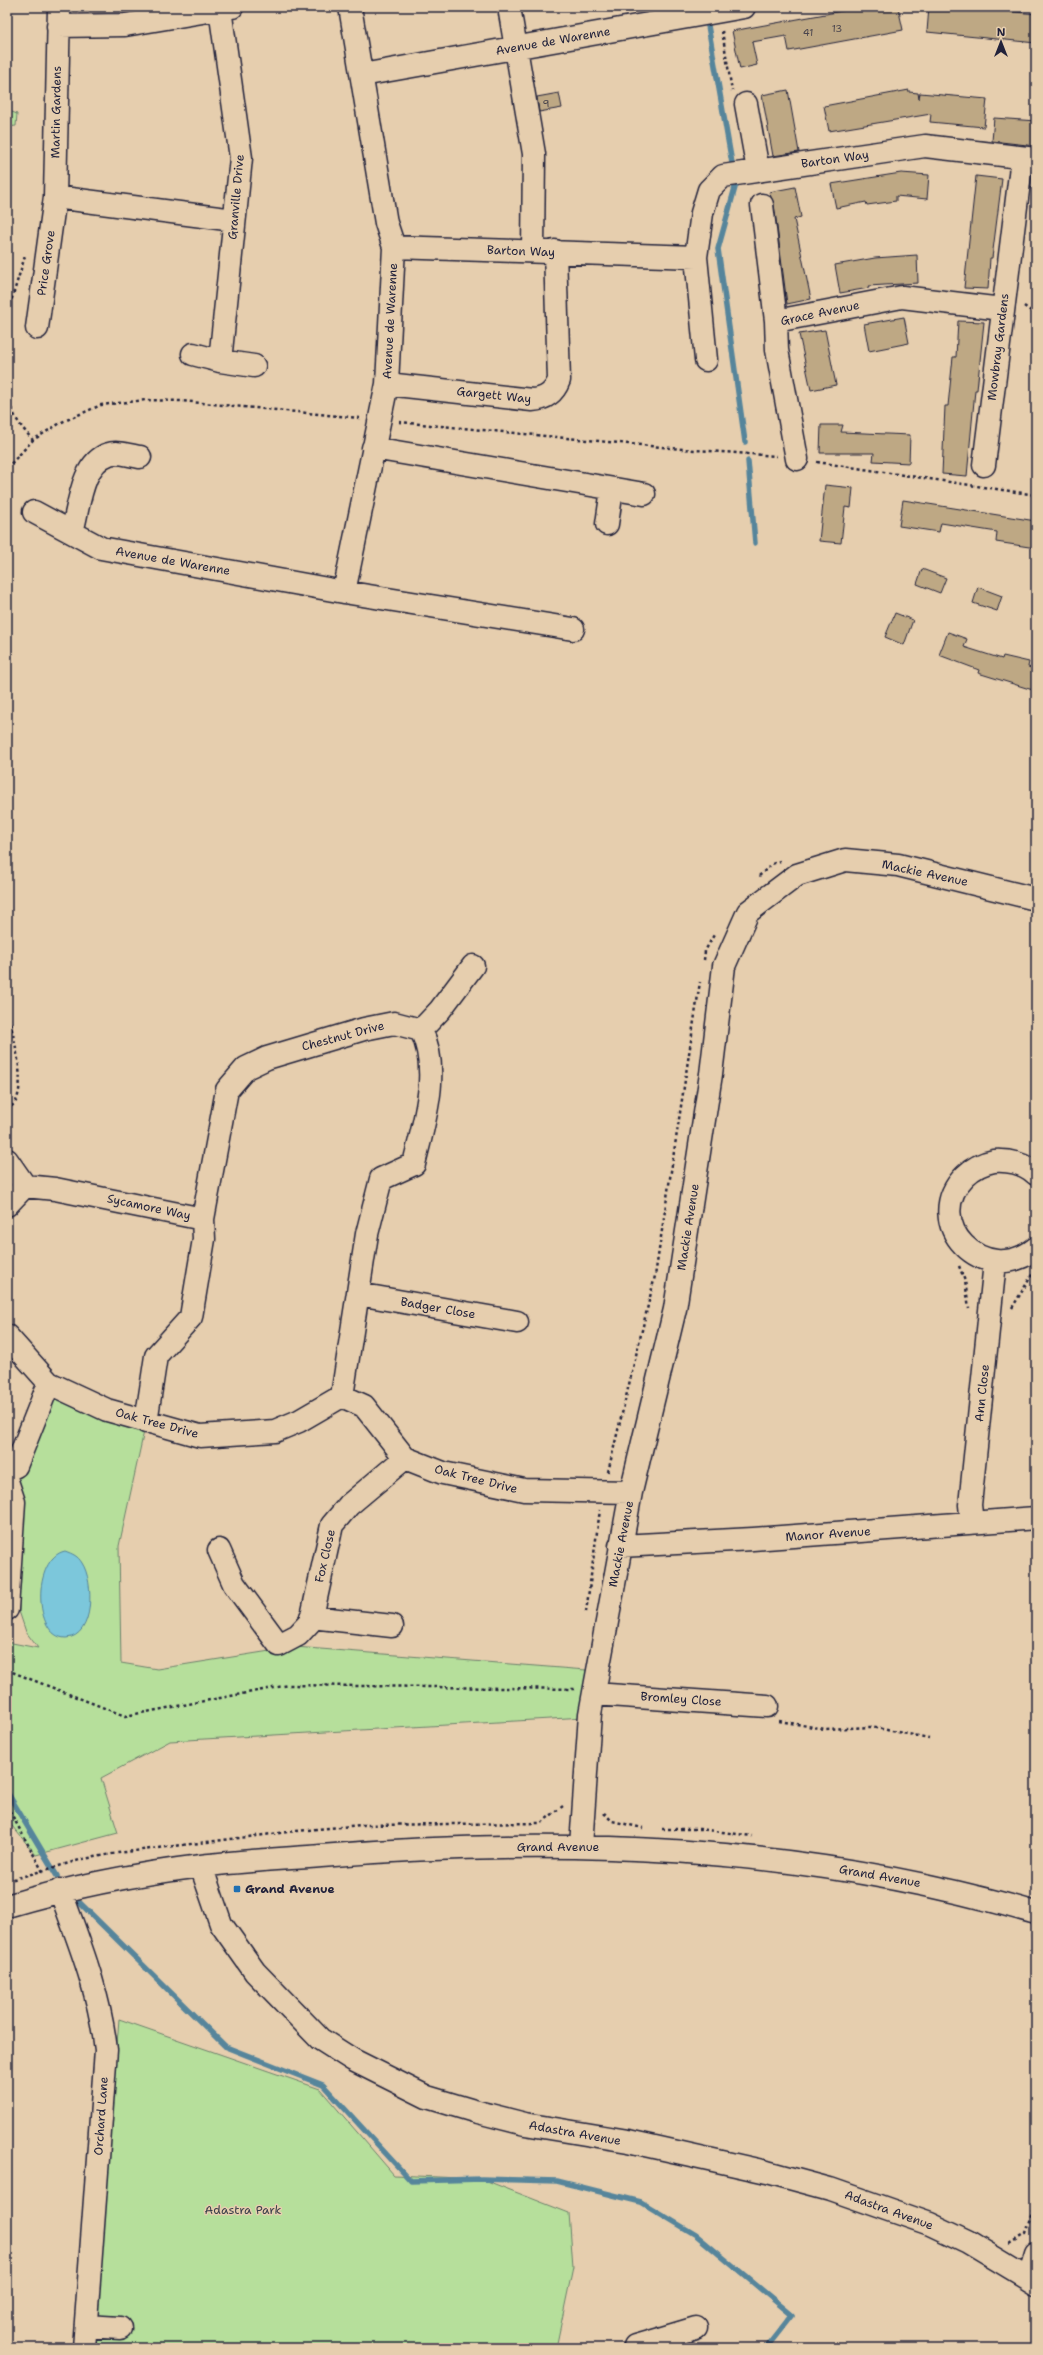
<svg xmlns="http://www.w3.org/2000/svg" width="1043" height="2355" font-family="'Shantell Sans',sans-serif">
  <rect width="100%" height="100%" fill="#e6ceae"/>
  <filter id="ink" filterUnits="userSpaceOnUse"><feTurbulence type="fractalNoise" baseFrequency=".025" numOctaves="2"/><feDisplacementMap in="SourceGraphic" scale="8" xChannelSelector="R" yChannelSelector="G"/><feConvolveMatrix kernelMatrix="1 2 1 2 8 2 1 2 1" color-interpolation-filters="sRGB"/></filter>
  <g filter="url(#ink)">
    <path fill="#b6df9b" stroke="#6c806b" d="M7,110L17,114L16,126L7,127Z
      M49,1383L146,1422L119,1546L121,1663L157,1669L295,1647L586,1670L602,1716L170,1741L101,1778L118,1833L36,1855L7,1820V1642L38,1648L26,1632L19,1611V1557L23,1514L16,1466Z
      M119,2019L320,2089L394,2175L482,2179L569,2213L573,2267L556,2348H93Z"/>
    <path fill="#7bc7db" stroke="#57859b" d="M65,1551C73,1554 78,1556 82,1563C94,1581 95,1637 66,1638C33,1638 32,1558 65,1551Z"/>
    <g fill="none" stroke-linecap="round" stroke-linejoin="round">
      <path stroke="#57859b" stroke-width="5.5" d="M707,20L732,163
        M736,184L718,249L745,442
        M748,461L755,543
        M7,1792L57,1876
        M78,1901L226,2047L323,2085L411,2181L482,2179L557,2181L641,2202L696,2235L792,2315L766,2348"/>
    </g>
    <path fill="#bea884" stroke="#22223b" d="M864,7H898L903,30L789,51L786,36L752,42L757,65L740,69L732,31Z
      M929,7H963L1036,14V43L927,32Z
      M788,90L799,152L773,156L762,95Z
      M909,90V92L918,93L919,99L920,93L987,99L984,127L930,122L931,114L829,131L824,106Z
      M559,93L562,108L539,112L537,97Z
      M994,118L1036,121V146L992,141Z
      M901,173L929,175L927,199L896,196V201L867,205L866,202L836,208L831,184Z
      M976,176L1002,179L992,258H990L988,289L964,288Z
      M795,187L801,217L794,219L811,299L787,304L774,204L769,192Z
      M917,255L918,283L868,286L869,288L840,293L835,265L875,258Z
      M904,317L909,343L869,351L864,324Z
      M958,321L984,322L977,390H975L967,476L942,474L945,406H948L953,357H956Z
      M825,330L836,385L811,390L799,334Z
      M821,425H843L841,432L910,435L909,463L873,461L874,453H820Z
      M825,485L853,488L851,508L845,507L841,543L819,541Z
      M903,500L1036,521V548L996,542L997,532L941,523L939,532L899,526Z
      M922,569L946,578L940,593L917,584Z
      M978,587L1002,596L997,611L973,603Z
      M895,613L913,620L904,645L885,637Z
      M948,632L967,639L964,647L1002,659L1003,656L1029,662L1028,667L1036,669V691L978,673L979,670L939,655Z"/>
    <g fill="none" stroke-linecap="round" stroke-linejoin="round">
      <g stroke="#22223b" stroke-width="25">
        <path id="minor" d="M509,7L534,154L533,251
          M220,9L241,158L220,361
          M58,26L125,25L232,7
          M362,75L744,7
          M746,104L758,170
          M55,197L234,220
          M762,205L776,321
          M394,247L696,257L702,213L709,190L723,176L925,146L1036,159
          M696,257L706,360
          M37,328L55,197L59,7
          M193,354L220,361L254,366
          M387,384L532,400C546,399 554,393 559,380L555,251
          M373,448L644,494
          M797,459L777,350L776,321L902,297L1002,309
          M984,465L1022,158
          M34,512L101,548L344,592L573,629
          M607,524L612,489
          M72,532C79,508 81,463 109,454C117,451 132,456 140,457
          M344,592L387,384L394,247L386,223L350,7
          M421,1030L440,1010L473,966
          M7,1160L25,1186
          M1036,1174C1025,1164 1009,1160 994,1161C983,1163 973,1168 965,1176C919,1222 984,1290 1036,1248
          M7,1205L25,1186L55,1189L203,1219L204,1239L191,1317L156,1356L146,1422
          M203,1219L227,1090L246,1068L267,1058L364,1029L394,1023L421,1030C441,1071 424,1122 414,1164L381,1179L367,1234L342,1396
          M358,1294L517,1322
          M7,1336L49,1383L107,1410L200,1436L275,1431L299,1421L342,1396L364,1406L405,1458L443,1473L524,1490L631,1492
          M7,1470L16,1466L49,1383
          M7,1481L14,1502L7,1609
          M972,1523L970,1505L995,1262
          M620,1546L753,1539L1036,1518
          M219,1550L234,1584L279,1645L298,1635L311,1621L332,1525L349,1505L405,1458
          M311,1617L392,1626
          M594,1694L767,1706
          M581,1846L590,1714L631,1492L675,1309L711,1074L724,966L748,912L797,875L845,860L898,865L1036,899
          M201,1866L221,1924L255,1972L320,2039L353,2060L427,2097L474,2111L525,2124L628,2141L767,2172L830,2189L930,2224L968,2242L1036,2283
          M60,1890C80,1945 99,1991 106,2050L84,2348
          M7,1906C70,1887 136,1874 201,1866C241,1861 281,1859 321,1856C562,1836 803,1845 1036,1913
          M1029,2277L1036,2254
          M86,2326L120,2328
          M635,2346L659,2339
          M661,2348L659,2339L696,2328"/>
      </g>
      <path stroke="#22223b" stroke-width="2.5" stroke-dasharray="3 3" stroke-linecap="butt" d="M722,31L732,91
        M1024,306L1036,315
        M7,359L9,308L25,256
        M7,379C10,410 12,417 33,440
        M399,422L682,449L777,456
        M817,462L1036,495
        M7,468L33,440L62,422L101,405L146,400L181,401L360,418
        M759,876L772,864L780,861
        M704,960L705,951L715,933
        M7,1011C13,1034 26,1079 16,1101C15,1104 10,1107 7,1110
        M959,1266L965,1281L969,1308
        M1012,1308L1033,1273
        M608,1472L655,1276L700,982
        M586,1612L600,1510
        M7,1670L125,1716L289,1685L575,1689
        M779,1721L825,1729L871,1727L929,1738
        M7,1806L43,1872
        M604,1813L612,1821L643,1828
        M662,1829H700L752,1836
        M7,1881L83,1859L118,1853L296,1831L362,1825L541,1823L563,1806
        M1031,1934L1036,1936
        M1010,2243L1026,2233L1036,2203"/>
      <use href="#minor" stroke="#e6ceae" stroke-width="22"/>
    </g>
  </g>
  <rect fill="#1f6fb2" stroke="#e6ceae" stroke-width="1.5" x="233" y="1885" width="8" height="8" rx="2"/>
  <g text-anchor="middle" stroke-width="3" stroke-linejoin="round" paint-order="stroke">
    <g font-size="10" fill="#49444d">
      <text x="837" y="32">13</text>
      <text x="808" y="36">41</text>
      <text x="546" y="107">9</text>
    </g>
    <g font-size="12" fill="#22223b" stroke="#e6ceae">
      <text transform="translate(553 41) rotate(-10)" y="4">Avenue de Warenne</text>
      <text transform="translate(56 112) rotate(-89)" y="4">Martin Gardens</text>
      <text transform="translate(835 159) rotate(-8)" y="4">Barton Way</text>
      <text transform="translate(236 197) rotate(-85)" y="4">Granville Drive</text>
      <text transform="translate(521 251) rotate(2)" y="4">Barton Way</text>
      <text transform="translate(46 263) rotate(-82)" y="4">Price Grove</text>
      <text transform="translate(820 313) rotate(-12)" y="4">Grace Avenue</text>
      <text transform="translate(390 321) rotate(-87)" y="4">Avenue de Warenne</text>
      <text transform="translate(998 347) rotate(-83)" y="4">Mowbray Gardens</text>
      <text transform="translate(494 395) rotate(6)" y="4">Gargett Way</text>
      <text transform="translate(173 561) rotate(10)" y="4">Avenue de Warenne</text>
      <text transform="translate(925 873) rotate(12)" y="4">Mackie Avenue</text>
      <text transform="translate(343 1036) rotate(-15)" y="4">Chestnut Drive</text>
      <text transform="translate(149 1207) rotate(12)" y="4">Sycamore Way</text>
      <text transform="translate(688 1227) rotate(-81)" y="4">Mackie Avenue</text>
      <text transform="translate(438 1308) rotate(10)" y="4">Badger Close</text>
      <text transform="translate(982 1393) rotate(-84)" y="4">Ann Close</text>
      <text transform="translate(157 1423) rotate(15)" y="4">Oak Tree Drive</text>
      <text transform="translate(476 1479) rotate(14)" y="4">Oak Tree Drive</text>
      <text transform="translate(828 1534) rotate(-4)" y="4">Manor Avenue</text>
      <text transform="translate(621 1544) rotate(-79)" y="4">Mackie Avenue</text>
      <text transform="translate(325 1556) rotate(-77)" y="4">Fox Close</text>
      <text transform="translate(681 1699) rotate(4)" y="4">Bromley Close</text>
      <text x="558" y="1851">Grand Avenue</text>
      <text transform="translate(880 1876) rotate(10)" y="4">Grand Avenue</text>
      <text transform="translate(101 2116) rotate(-86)" y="4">Orchard Lane</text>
      <text transform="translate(575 2133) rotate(10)" y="4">Adastra Avenue</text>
      <text transform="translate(889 2210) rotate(20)" y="4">Adastra Avenue</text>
    </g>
    <g font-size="12" font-weight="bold" fill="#22223b" stroke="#e6ceae" text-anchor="start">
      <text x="245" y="1893">Grand Avenue</text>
    </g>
    <g font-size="12" fill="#383e49" stroke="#e6ceae">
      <text x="243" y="2214">Adastra Park</text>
    </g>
  </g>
  <rect width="1043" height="2355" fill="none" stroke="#e6ceae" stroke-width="24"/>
  <rect x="12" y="12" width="1019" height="2331" fill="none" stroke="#22223b" stroke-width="1.5" filter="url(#ink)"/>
  <g transform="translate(1001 42)" stroke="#e6ceae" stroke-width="3" paint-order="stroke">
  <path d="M0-3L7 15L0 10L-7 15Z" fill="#22223b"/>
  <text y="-6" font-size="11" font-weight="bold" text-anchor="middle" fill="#22223b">N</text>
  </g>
</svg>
